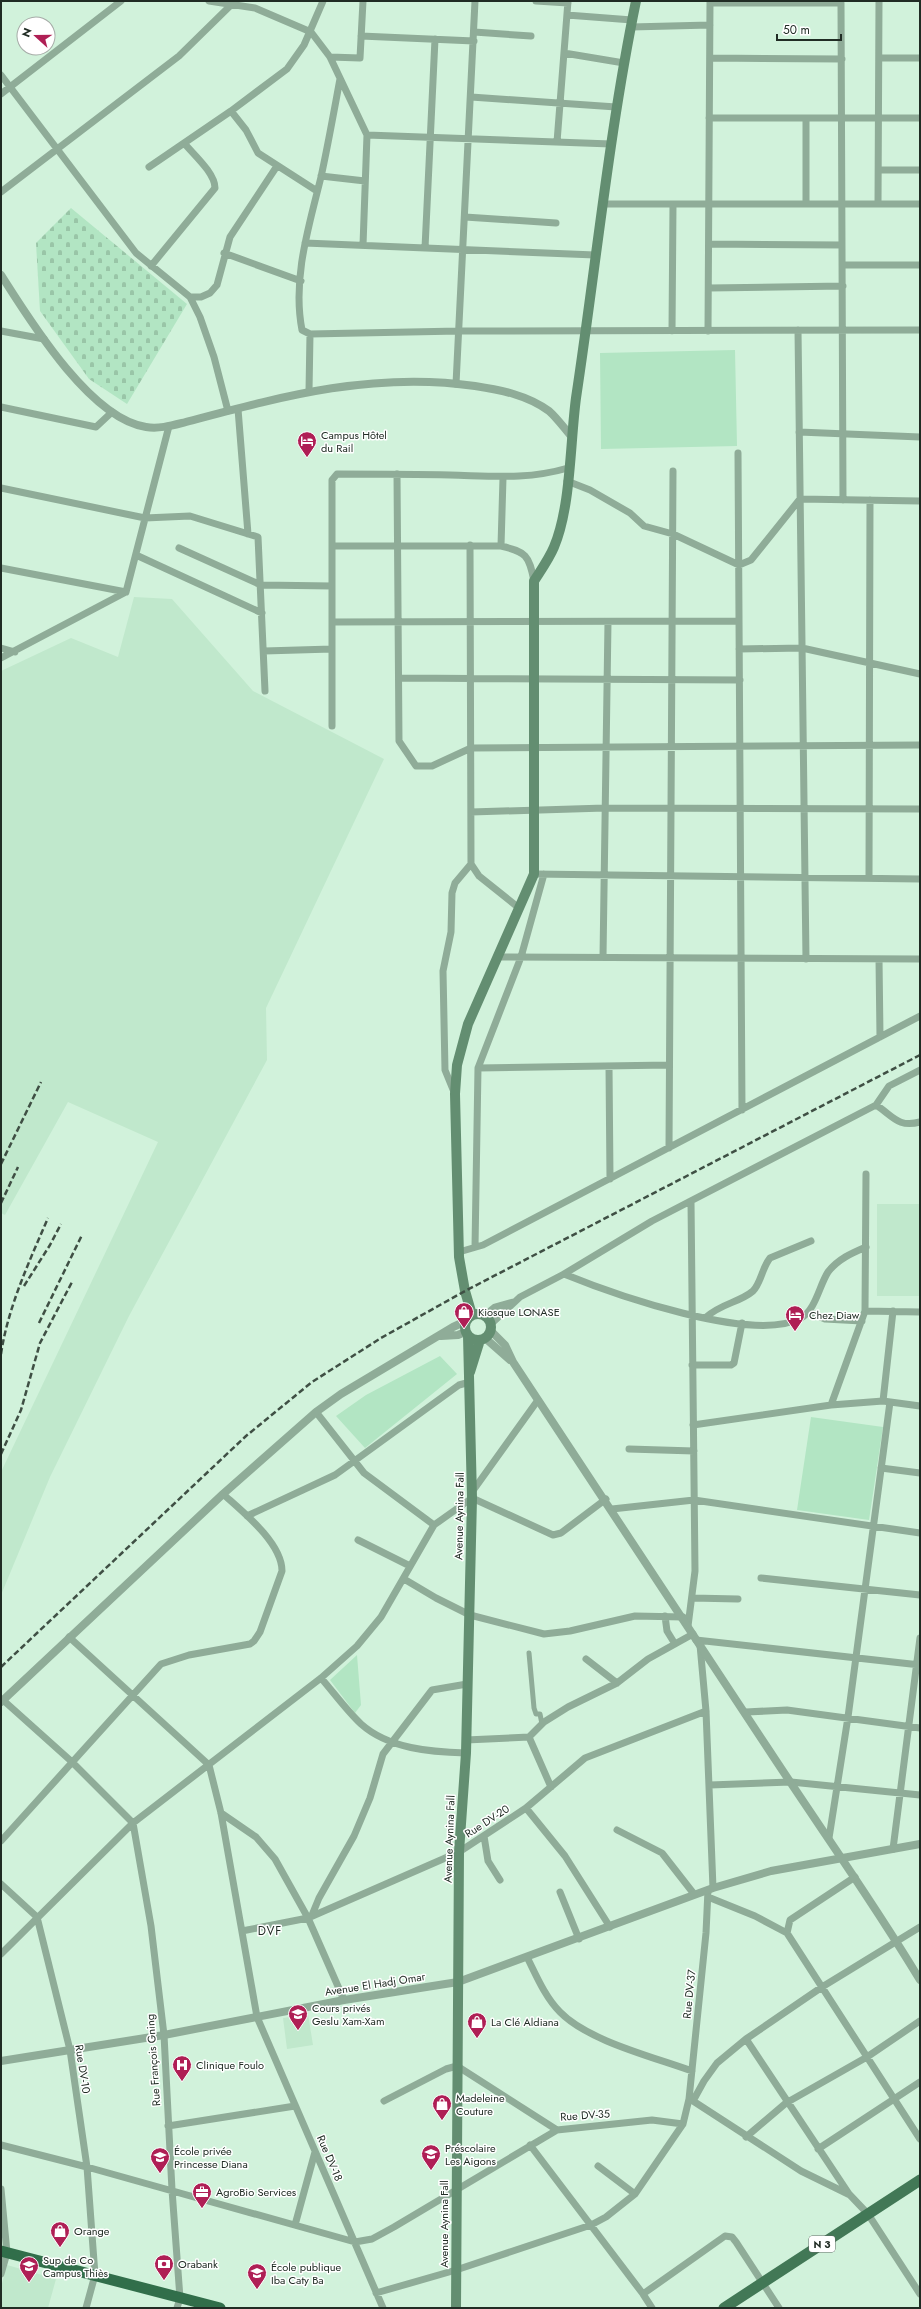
<svg xmlns="http://www.w3.org/2000/svg" width="921" height="2309" font-family="Jost,sans-serif">
  <defs>
    <pattern id="cemetery-stones" width="16" height="16" patternUnits="userSpaceOnUse"><rect width="16" height="16" fill="#b2e5c3"/><path d="M2 7V4a2 2 0 0 1 4 0v3zM10 15v-3a2 2 0 0 1 4 0v3z" fill="#99c5a7"/></pattern>
  </defs>
  <rect width="100%" height="100%" fill="#d1f2db"/>
  <path fill="#c0e8cc" d="M134,597L172,599L253,691L384,759L266,1008L267,1060L129,1316L50,1477L1,1595V1472L158,1142L68,1102L5,1215L1,1213V671L71,638L118,657Z
    M877,1204H920V1296H877Z
    M308,2014L313,2045L287,2049L283,2018Z
    M7,2265L56,2279L48,2308L1,2307V2287Z"/>
  <path fill="url(#cemetery-stones)" d="M71,208L187,304L127,404L89,379L40,311L36,243Z"/>
  <path fill="#b2e5c3" d="M735,350L737,446L601,449L600,353Z
    M440,1356L457,1374L365,1448L336,1416L366,1395Z
    M811,1417L883,1427L869,1520L797,1510Z
    M357,1655L361,1705L355,1713L330,1680Z"/>
  <g fill="none" stroke-linecap="round" stroke-linejoin="round">
    <path stroke="#8fac98" stroke-width="5" d="M529,1653L534,1708L536,1714H540L542,1724"/>
    <path stroke="#8fac98" stroke-width="7" d="M209,1L255,8L311,32L330,57L367,135L363,245
      M536,1L568,3
      M710,3H841L843,500
      M567,15L632,20
      M631,27L710,25
      M474,32L531,36
      M361,36L474,41
      M564,53L624,63
      M330,57L360,58L363,1
      M710,58L842,59
      M879,58H920
      M1,75L136,253L190,297L200,317L214,357L228,411
      M340,79C334,111 328,145 321,177C309,226 292,279 302,330L310,334L459,331L920,330
      M1,94L121,1
      M471,97L616,107
      M231,111L246,130L258,153L317,191
      M709,118H920
      M806,118V204
      M367,135L611,144
      M557,142L568,1
      M149,167L231,111L287,69L304,45L323,1
      M879,170H920
      M321,176L365,181
      M1,192L179,56L231,5
      M602,204H920
      M878,204L879,1
      M465,217L556,223
      M305,243L595,255
      M709,244L842,245
      M425,248L435,39
      M224,253L301,281
      M842,265H920
      M151,266L215,188C215,173 194,155 184,143
      M709,288L843,286
      M190,297H201L210,293L217,285L230,237L277,166
      M798,330L806,959
      M1,331L44,339
      M672,331L673,204
      M708,331L710,1
      M456,384L475,1
      M309,391L310,334
      M1,407L96,427L112,412
      M238,409L248,534
      M799,432L920,437
      M738,453L742,1110
      M397,474L399,741L416,766H432L471,748L920,745
      M503,478L501,546C526,552 529,555 534,581
      M567,481L590,490L630,513L644,526L673,534L739,565L751,560L800,499L920,501
      M1,488L145,518L190,516L258,537L265,691
      M470,545L471,864
      M332,546H501
      M179,548L261,585L332,586
      M136,555L262,613
      M1,568L126,592
      M332,622L739,621
      M1,648L15,652
      M739,649L802,648L920,674
      M264,651L332,649
      M1,658L126,592L169,426
      M399,678L740,680
      M332,726V480L337,474C375,474 412,474 450,475C492,476 527,480 568,468
      M471,812L605,808L920,809
      M534,874L920,879
      M869,878L870,500
      M499,957L920,959
      M603,957L608,622
      M879,959L880,1037
      M609,1066L610,1179
      M478,1068L669,1065
      M454,1092L445,1070L443,971L451,932L452,893L455,883L471,864L479,876L519,908
      M876,1105C893,1116 898,1128 920,1122
      M669,1148L673,471
      M475,1247L478,1068L521,957L544,874
      M459,1252L483,1245L920,1016
      M564,1274C613,1294 754,1344 801,1318C816,1309 819,1286 828,1272C838,1259 852,1253 866,1247
      M865,1311L920,1312
      M809,1312L825,1319L862,1321
      M484,1316L495,1307L513,1302
      M705,1318C721,1303 739,1303 753,1291C761,1283 762,1268 770,1258L811,1241
      M490,1325L520,1297L564,1274L652,1221L876,1105L889,1086L920,1070
      M692,1365H731L734,1363L742,1323
      M883,1401L893,1311
      M831,1405L865,1311L866,1174
      M316,1412L364,1473L434,1525
      M693,1425L831,1405L883,1401L920,1406
      M629,1449L694,1451
      M881,1468L920,1473
      M472,1492L538,1400
      M612,1509L694,1500L920,1533
      M247,1516L335,1475L459,1385L470,1382
      M358,1540L410,1566
      M761,1578L920,1595
      M404,1579L436,1598L470,1615L544,1634L570,1631L635,1616L683,1617
      M692,1598L738,1599
      M665,1616L667,1631L675,1644
      M688,1626L695,1571L691,1201
      M69,1637L209,1765L221,1813L257,2017L383,2308
      M696,1640L920,1665
      M700,1645L706,1711L713,1888
      M586,1659L617,1683
      M321,1678C334,1693 347,1711 361,1724C389,1749 431,1752 466,1753
      M3,1700L71,1761L133,1823L151,1926L164,2035L172,2190L180,2298L177,2308
      M746,1712L787,1710L920,1728
      M529,1737L551,1787
      M466,1740L529,1737L544,1722L568,1707L617,1683L648,1659L693,1634
      M710,1785L791,1782L920,1795
      M526,1808L565,1856L610,1927
      M221,1813L256,1837L275,1859L308,1918L242,1931
      M617,1830L662,1853L694,1894
      M484,1836L488,1861L500,1880
      M829,1838L848,1717L890,1402
      M1,1841L161,1664L189,1655L250,1644L254,1641L260,1632L282,1571C282,1543 243,1512 223,1494
      M893,1849L920,1638
      M1,1884L37,1917L70,2050L87,2167L95,2275L86,2308
      M560,1892L579,1939
      M708,1897L755,1916L787,1933L920,2139
      M312,1915L319,1898L354,1836L370,1798L383,1754L432,1690L467,1684
      M787,1933L790,1920L855,1877
      M1,1954L133,1823L321,1678L357,1646L381,1617L434,1525L472,1498L553,1535L561,1533L606,1499
      M527,1957C536,1975 545,1997 560,2012C588,2041 654,2057 692,2071
      M344,2000L308,1918L459,1852L526,1808L585,1758L706,1711
      M746,2039L849,2194L868,2214L920,2294
      M690,2099L801,2171L848,2194
      M384,2101L446,2069L457,2066L557,2130L652,2120L683,2124
      M693,2101L704,2081L717,2063L746,2039L822,1987L920,1927
      M168,2126L295,2106
      M746,2137L786,2103L867,2057L920,2021
      M1,2145L87,2167L355,2242L372,2239L394,2227L557,2130
      M530,2145L643,2294L652,2308
      M818,2149L920,2082
      M598,2166L635,2194
      M1,2189L7,2253L1,2274
      M295,2225L315,2152
      M376,2293L456,2270L591,2225L606,2217L635,2194L683,2124L689,2099L706,1933L708,1890
      M643,2294L725,2236L732,2237L736,2242L779,2308"/>
    <path stroke="#8fac98" stroke-width="8" d="M1,275C29,319 90,419 146,427C158,429 170,426 182,423C280,397 372,371 475,386C501,390 527,395 549,411C557,418 564,428 571,436
      M490,1330L505,1345L513,1362C598,1490 683,1618 767,1747C818,1825 872,1900 920,1980
      M441,1336L458,1335L465,1332
      M485,1338L510,1360
      M1,1702L223,1494L316,1412L341,1394L453,1327L466,1321
      M1,2061L164,2035L344,2000L458,1982L713,1888L771,1871L920,1844"/>
    <path stroke="#638e71" stroke-width="10" d="M465 1327a13 13 0 1 1 26 0a13 13 0 1 1-26 0Z
      M472,1315L465,1291L459,1257L455,1094L457,1065L468,1024L534,874V581C541,570 549,559 554,547C571,507 570,443 576,398C596,266 609,132 636,1
      M470,1372L480,1340
      M456,2308L459,1852L466,1753L472,1498L468,1336"/>
    <path stroke="#427856" stroke-width="11" d="M724,2308L920,2180"/>
    <path stroke="#316e4a" stroke-width="11" d="M1,2251L220,2308"/>
    <path stroke="#3f4f44" stroke-width="2.5" stroke-dasharray="6 3" stroke-linecap="butt" d="M1,1164L41,1082
      M1,1203L18,1167
      M24,1286L50,1245L61,1224
      M39,1323L82,1235
      M1,1354C8,1307 29,1262 48,1218
      M1,1454L21,1410L40,1343L72,1282
      M1,1667L246,1436L312,1382L381,1338L465,1291L920,1055"/>
  </g>
  <defs>
    <g id="hotel-pin" transform="scale(1)"><path d="M0 17L-7.5 6A9.5 9.5 0 1 1 7.5 6Z" fill="#af1f55" stroke="#fff"/><path d="M-6-4.5h1.5V1H6V5H4.5V3h-9V5H-6ZM-4 0a1.8 1.8 0 1 1 3.6 0ZM.5 0V-2.5h3Q6-2.5 6 0Z" fill="#fff"/></g>
    <g id="shop-pin" transform="scale(1)"><path d="M0 17L-7.5 6A9.5 9.5 0 1 1 7.5 6Z" fill="#af1f55" stroke="#fff"/><path d="M-5-2.5h2.3a2.7 3.5 0 0 1 5.4 0H5L5.5 6h-11ZM-1.5-2.5h3a1.5 2.3 0 0 0-3 0Z" fill="#fff"/></g>
    <g id="school-pin" transform="scale(1)"><path d="M0 17L-7.5 6A9.5 9.5 0 1 1 7.5 6Z" fill="#af1f55" stroke="#fff"/><path d="M0-5L7-2L0 1L-7-2ZM-4 1L0 2.5L4 1V4Q0 6-4 4Z" fill="#fff"/></g>
    <g id="hospital-pin" transform="scale(1)"><path d="M0 17L-7.5 6A9.5 9.5 0 1 1 7.5 6Z" fill="#af1f55" stroke="#fff"/><path d="M-5-5h3v3.5h4V-5h3V5h-3V1.5h-4V5h-3Z" fill="#fff"/></g>
    <g id="office-pin" transform="scale(1)"><path d="M0 17L-7.5 6A9.5 9.5 0 1 1 7.5 6Z" fill="#af1f55" stroke="#fff"/><path d="M-6-3h4V-5.5h4V-3h4V5H-6ZM-1-4.5V-3h2v-1.5ZM-6 0V1H6V0Z" fill="#fff"/></g>
    <g id="bank-pin" transform="scale(1)"><path d="M0 17L-7.5 6A9.5 9.5 0 1 1 7.5 6Z" fill="#af1f55" stroke="#fff"/><path d="M-6-4H6V4H-6ZM0-2.3a2.3 2.3 0 1 0 0 4.6a2.3 2.3 0 1 0 0-4.6Z" fill="#fff"/></g>
    <g id="university-pin" transform="scale(1)"><path d="M0 17L-7.5 6A9.5 9.5 0 1 1 7.5 6Z" fill="#af1f55" stroke="#fff"/><path d="M0-5L7-2L0 1L-7-2ZM-4 1L0 2.5L4 1V4Q0 6-4 4Z" fill="#fff"/></g>
  </defs>
  <g fill-rule="evenodd">
    <use href="#hotel-pin" x="307" y="441"/>
    <use href="#shop-pin" x="464" y="1312"/>
    <use href="#hotel-pin" x="795" y="1315"/>
    <use href="#school-pin" x="298" y="2014"/>
    <use href="#shop-pin" x="477" y="2022"/>
    <use href="#hospital-pin" x="182" y="2065"/>
    <use href="#shop-pin" x="442" y="2104"/>
    <use href="#school-pin" x="431" y="2154"/>
    <use href="#school-pin" x="160" y="2157"/>
    <use href="#office-pin" x="202" y="2192"/>
    <use href="#shop-pin" x="60" y="2231"/>
    <use href="#bank-pin" x="164" y="2264"/>
    <use href="#university-pin" x="29" y="2266"/>
    <use href="#school-pin" x="257" y="2273"/>
  </g>
  <g text-anchor="middle" stroke-width="3" stroke-linejoin="round" paint-order="stroke">
    <rect fill="#fff" stroke="#636b66" stroke-width="1" x="809" y="2236" width="26" height="16" rx="3"/>
    <g font-size="10" font-weight="bold" fill="#202c24">
      <text x="822" y="2248">N 3</text>
    </g>
    <g font-size="11" fill="#202c24" stroke="#fff" text-anchor="start">
      <text x="321" y="439">Campus Hôtel<tspan x="321" dy="13">du Rail</tspan></text>
      <text x="478" y="1316">Kiosque LONASE</text>
      <text x="809" y="1319">Chez Diaw</text>
      <text x="312" y="2012">Cours privés<tspan x="312" dy="13">Geslu Xam-Xam</tspan></text>
      <text x="491" y="2026">La Clé Aldiana</text>
      <text x="196" y="2069">Clinique Foulo</text>
      <text x="456" y="2102">Madeleine<tspan x="456" dy="13">Couture</tspan></text>
      <text x="445" y="2152">Préscolaire<tspan x="445" dy="13">Les Aigons</tspan></text>
      <text x="174" y="2155">École privée<tspan x="174" dy="13">Princesse Diana</tspan></text>
      <text x="216" y="2196">AgroBio Services</text>
      <text x="74" y="2235">Orange</text>
      <text x="43" y="2264">Sup de Co<tspan x="43" dy="13">Campus Thiès</tspan></text>
      <text x="178" y="2268">Orabank</text>
      <text x="271" y="2271">École publique<tspan x="271" dy="13">Iba Caty Ba</tspan></text>
    </g>
    <g font-size="11" fill="#202c24" stroke="#fff">
      <text transform="translate(459 1516) rotate(-89)" y="4">Avenue Aynina Fall</text>
      <text transform="translate(487 1821) rotate(-33)" y="4">Rue DV-20</text>
      <text transform="translate(449 1839) rotate(-88)" y="4">Avenue Aynina Fall</text>
      <text transform="translate(375 1984) rotate(-9)" y="4">Avenue El Hadj Omar</text>
      <text transform="translate(689 1994) rotate(-84)" y="4">Rue DV-37</text>
      <text transform="translate(153 2060) rotate(-94)" y="4">Rue François Gning</text>
      <text transform="translate(83 2069) rotate(81)" y="4">Rue DV-10</text>
      <text transform="translate(585 2115) rotate(-4)" y="4">Rue DV-35</text>
      <text transform="translate(330 2158) rotate(67)" y="4">Rue DV-18</text>
      <text transform="translate(444 2224) rotate(-90)" y="4">Avenue Aynina Fall</text>
    </g>
    <g font-size="12" letter-spacing="1" fill="#202c24" stroke="#fff">
      <text x="270" y="1935">DVF</text>
    </g>
  </g>
  <rect width="921" height="2309" fill="none" stroke="#202c24" stroke-width="4"/>
  <g transform="translate(36 36) rotate(291)"><circle r="19" fill="#ffffff" stroke="#a6aba7"/>
  <path d="M0-3L7 15L0 10L-7 15Z" fill="#af1f55"/>
  <text y="-6" font-size="11" font-weight="bold" text-anchor="middle" fill="#202c24">N</text>
  </g>
  <path d="M777 34v6h64v-6" fill="none" stroke="#202c24" stroke-width="2"/>
  <text x="783" y="34" font-size="12" fill="#202c24" stroke="#ffffff" stroke-width="3" paint-order="stroke">50 m</text>
</svg>
